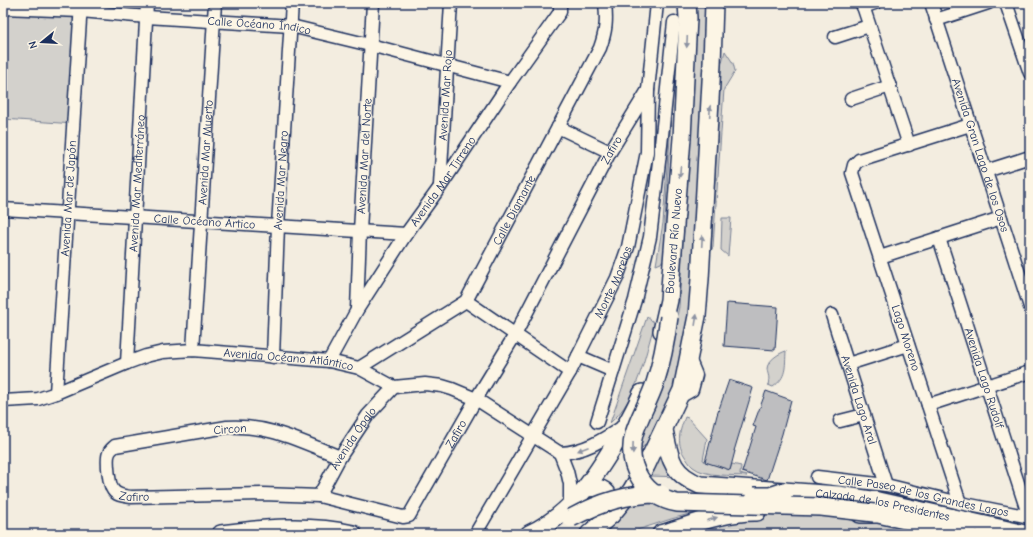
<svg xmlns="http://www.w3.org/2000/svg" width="1033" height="537" font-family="'Comic Neue',sans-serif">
  <rect width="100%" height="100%" fill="#f3ede0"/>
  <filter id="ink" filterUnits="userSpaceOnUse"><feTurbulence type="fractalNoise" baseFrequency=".025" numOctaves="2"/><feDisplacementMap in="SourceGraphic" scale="8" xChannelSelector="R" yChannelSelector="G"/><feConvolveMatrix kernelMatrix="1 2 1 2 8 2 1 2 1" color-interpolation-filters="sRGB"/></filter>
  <g filter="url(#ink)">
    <path fill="#d3d1cc" stroke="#778095" d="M694,3H708L691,317L677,379L661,419L651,438L633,458L673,334L679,307L696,31Z
      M5,6L81,11L74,124L3,119V40Z
      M725,51L733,63L735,71L724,89L713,247L711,251L721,66Z
      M675,53L665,222V255L661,263L656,265L663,223Z
      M722,218H731L728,256L721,250Z
      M647,317L655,323C644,357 638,399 610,423Z
      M786,351C785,367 787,377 773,387L768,385C770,376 768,376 767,369C767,361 779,353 786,351Z
      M685,417L688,418L707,439L703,460L730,470L732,464L741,466L740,474L747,476C732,475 705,477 693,467C689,464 687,459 684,455C676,442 680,430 685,417Z
      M665,449L684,477L649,476Z
      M632,503L715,507L671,519L625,534H601Z
      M825,510L933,534H678L739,516Z"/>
    <path fill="#bebec0" stroke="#1b2f5e" d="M727,303L778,307L775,350L724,346Z
      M729,380L753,388L734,451H735L730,470L705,462L717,415Z
      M766,391L791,400L782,434L767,480L742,472L756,427L753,426Z"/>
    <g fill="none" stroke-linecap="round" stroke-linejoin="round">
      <g stroke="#1b2f5e" stroke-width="15">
        <g id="minor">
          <path d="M862,3L909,145"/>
          <path id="s1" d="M931,3L1030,307"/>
          <path d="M1006,3L1030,73"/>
          <path d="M863,7L875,3"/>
          <path id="s2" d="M3,8L81,11L147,17L291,26L370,45L510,82"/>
          <path d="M936,20L988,3"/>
          <path d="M835,37L869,26"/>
          <path d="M851,99L890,86"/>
          <path d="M558,127L610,152"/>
          <path d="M986,171L1030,157"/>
          <path id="s3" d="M440,185L451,3"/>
          <path id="s4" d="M3,209L406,234"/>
          <path id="s5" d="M939,238L1029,517"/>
          <path d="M880,257L1001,218"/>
          <path d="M466,301L570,372"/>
          <path id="s6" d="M357,309L360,231L373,3"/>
          <path id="s7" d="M832,315L886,485"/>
          <path id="s8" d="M193,350L215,3"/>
          <path d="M578,356L613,371L597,422"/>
          <path id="s9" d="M273,357L278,226L292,3"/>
          <path id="s10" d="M329,361L357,310L406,234L440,187L510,82L560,12V3"/>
          <path id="s11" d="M127,363L147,3"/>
          <path d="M848,364L908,345"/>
          <path id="s12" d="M359,368L466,301L600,48C606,31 607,21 605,3"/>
          <path d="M613,371L635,300L650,237L661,145L674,22"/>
          <path id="s13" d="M56,393L81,4"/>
          <path d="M678,398L692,390L696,375L689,358"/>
          <path id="s14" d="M3,401L38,399L56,393L127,363L146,356L163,352L193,350L329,361L359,368L394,387L425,384L442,386L452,389L476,399L560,453L567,471L570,484V505"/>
          <path d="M928,405L1030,372"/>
          <path d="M840,421L864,415"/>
          <path d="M560,453C585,452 604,439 624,426"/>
          <path id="s15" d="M340,457C302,442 268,424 227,427L115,446C113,448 110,450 109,453C106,459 109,485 113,490C117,496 125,496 131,497L263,494L319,496L403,517L409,516L476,399L515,335L610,152L648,90"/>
          <path id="s16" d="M817,477L886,485L960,503L1030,517"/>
          <path id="s17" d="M319,496L340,457L368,415L394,387"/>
          <path d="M960,503L852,173L854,165L859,160L970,125"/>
          <path id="s18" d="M477,531L570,372L617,278L628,247L647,152L648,90L657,3"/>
        </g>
      </g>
      <g stroke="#1b2f5e" stroke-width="20">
        <g id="highway">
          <path id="s19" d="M662,331L669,300L682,138L688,18L687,3"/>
          <path id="s20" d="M664,430C670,458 671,474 700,485L838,495L878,501L1025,534"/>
          <path d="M586,488C607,485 612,496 611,515"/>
          <path d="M860,514H878L967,534"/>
          <path d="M221,534C265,528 309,524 353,534"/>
          <path d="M529,534C569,516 591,483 613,447C624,429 634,412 642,393"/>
          <path d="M589,534L611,515L631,491L646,466L682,390L697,316L700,279L712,64L714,3"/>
          <path d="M661,534C691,525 726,511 757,512"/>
        </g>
      </g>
      <use href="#minor" stroke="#fcf5e5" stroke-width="12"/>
      <use href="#highway" stroke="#fcf5e5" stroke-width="17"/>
      <g stroke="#1b2f5e" stroke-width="20" stroke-linecap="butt">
        <path id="highway-bridge" d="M669,317C666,340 662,362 655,383C649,401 639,417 634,434C625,467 645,497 677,503L821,507L874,513
          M754,496H770L785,491
          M571,518C601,502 626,494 661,494"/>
      </g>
      <use href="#highway-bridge" stroke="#fcf5e5" stroke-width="17"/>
    </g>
    <defs><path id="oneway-solid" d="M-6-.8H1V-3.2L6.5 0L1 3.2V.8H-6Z"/></defs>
    <g fill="#8c92a2">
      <use href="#oneway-solid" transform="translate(687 42) rotate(93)"/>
      <use href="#oneway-solid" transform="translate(710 111) rotate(-87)"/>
      <use href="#oneway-solid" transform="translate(680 172) rotate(95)"/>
      <use href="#oneway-solid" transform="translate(702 241) rotate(-87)"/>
      <use href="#oneway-solid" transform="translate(696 320) rotate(-81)"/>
      <use href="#oneway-solid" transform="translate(633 448) rotate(91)"/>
      <use href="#oneway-solid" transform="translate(583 449) rotate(159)"/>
      <use href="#oneway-solid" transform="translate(712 519) rotate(-18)"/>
    </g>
  </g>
  <g text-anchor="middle" stroke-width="3.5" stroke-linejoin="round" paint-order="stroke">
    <g font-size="12" fill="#1b2f5e" stroke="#fcf5e5">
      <text dy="4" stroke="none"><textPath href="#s2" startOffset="257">Calle Océano Índico</textPath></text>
      <text dy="4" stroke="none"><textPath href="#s3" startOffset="90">Avenida Mar Rojo</textPath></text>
      <text dy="4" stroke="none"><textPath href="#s15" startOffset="998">Zafiro</textPath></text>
      <text dy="4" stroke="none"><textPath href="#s8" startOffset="198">Avenida Mar Muerto</textPath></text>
      <text dy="4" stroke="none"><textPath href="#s1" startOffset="160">Avenida Gran Lago de los Osos</textPath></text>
      <text dy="4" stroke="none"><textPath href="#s6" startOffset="153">Avenida Mar del Norte</textPath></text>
      <text dy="4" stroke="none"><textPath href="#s9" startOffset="177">Avenida Mar Negro</textPath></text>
      <text dy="4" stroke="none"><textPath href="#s10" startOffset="213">Avenida Mar Tirreno</textPath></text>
      <text dy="4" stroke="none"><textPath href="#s11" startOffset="180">Avenida Mar Mediterráneo</textPath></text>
      <text dy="4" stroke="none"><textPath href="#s13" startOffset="195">Avenida Mar de Japón</textPath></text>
      <text dy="4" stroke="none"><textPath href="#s12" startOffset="229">Calle Diamante</textPath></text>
      <text dy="4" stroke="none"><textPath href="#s4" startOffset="202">Calle Océano Ártico</textPath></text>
      <text dy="4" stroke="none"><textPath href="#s19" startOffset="91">Boulevard Río Nuevo</textPath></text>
      <text dy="4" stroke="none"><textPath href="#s18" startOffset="284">Monte Morelos</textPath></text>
      <text transform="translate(906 338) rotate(72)" y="4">Lago Moreno</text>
      <text dy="4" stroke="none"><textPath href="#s14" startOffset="295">Avenida Océano Atlántico</textPath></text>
      <text dy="4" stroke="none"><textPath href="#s5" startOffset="147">Avenida Lago Rudolf</textPath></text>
      <text dy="4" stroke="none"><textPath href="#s7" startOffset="89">Avenida Lago Aral</textPath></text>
      <text transform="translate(230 429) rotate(-4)" y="4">Circon</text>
      <text dy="4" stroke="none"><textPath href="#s15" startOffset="674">Zafiro</textPath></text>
      <text dy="4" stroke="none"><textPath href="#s17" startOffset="67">Avenida Ópalo</textPath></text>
      <text dy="4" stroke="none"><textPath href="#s15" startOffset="302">Zafiro</textPath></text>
      <text dy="4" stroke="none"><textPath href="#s16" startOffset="108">Calle Paseo de los Grandes Lagos</textPath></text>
      <text dy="4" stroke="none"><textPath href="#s20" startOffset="254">Calzada de los Presidentes</textPath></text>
    </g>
  </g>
  <rect width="1033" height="537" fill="none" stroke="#fcf5e5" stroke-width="16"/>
  <rect x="8" y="8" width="1017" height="521" fill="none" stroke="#1b2f5e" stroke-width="1.5" filter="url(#ink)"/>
  <g transform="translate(42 42) rotate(252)" stroke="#fcf5e5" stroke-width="3" paint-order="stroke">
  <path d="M0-3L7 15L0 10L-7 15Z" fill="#1b2f5e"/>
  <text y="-6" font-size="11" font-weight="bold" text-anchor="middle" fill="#1b2f5e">N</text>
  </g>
</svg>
